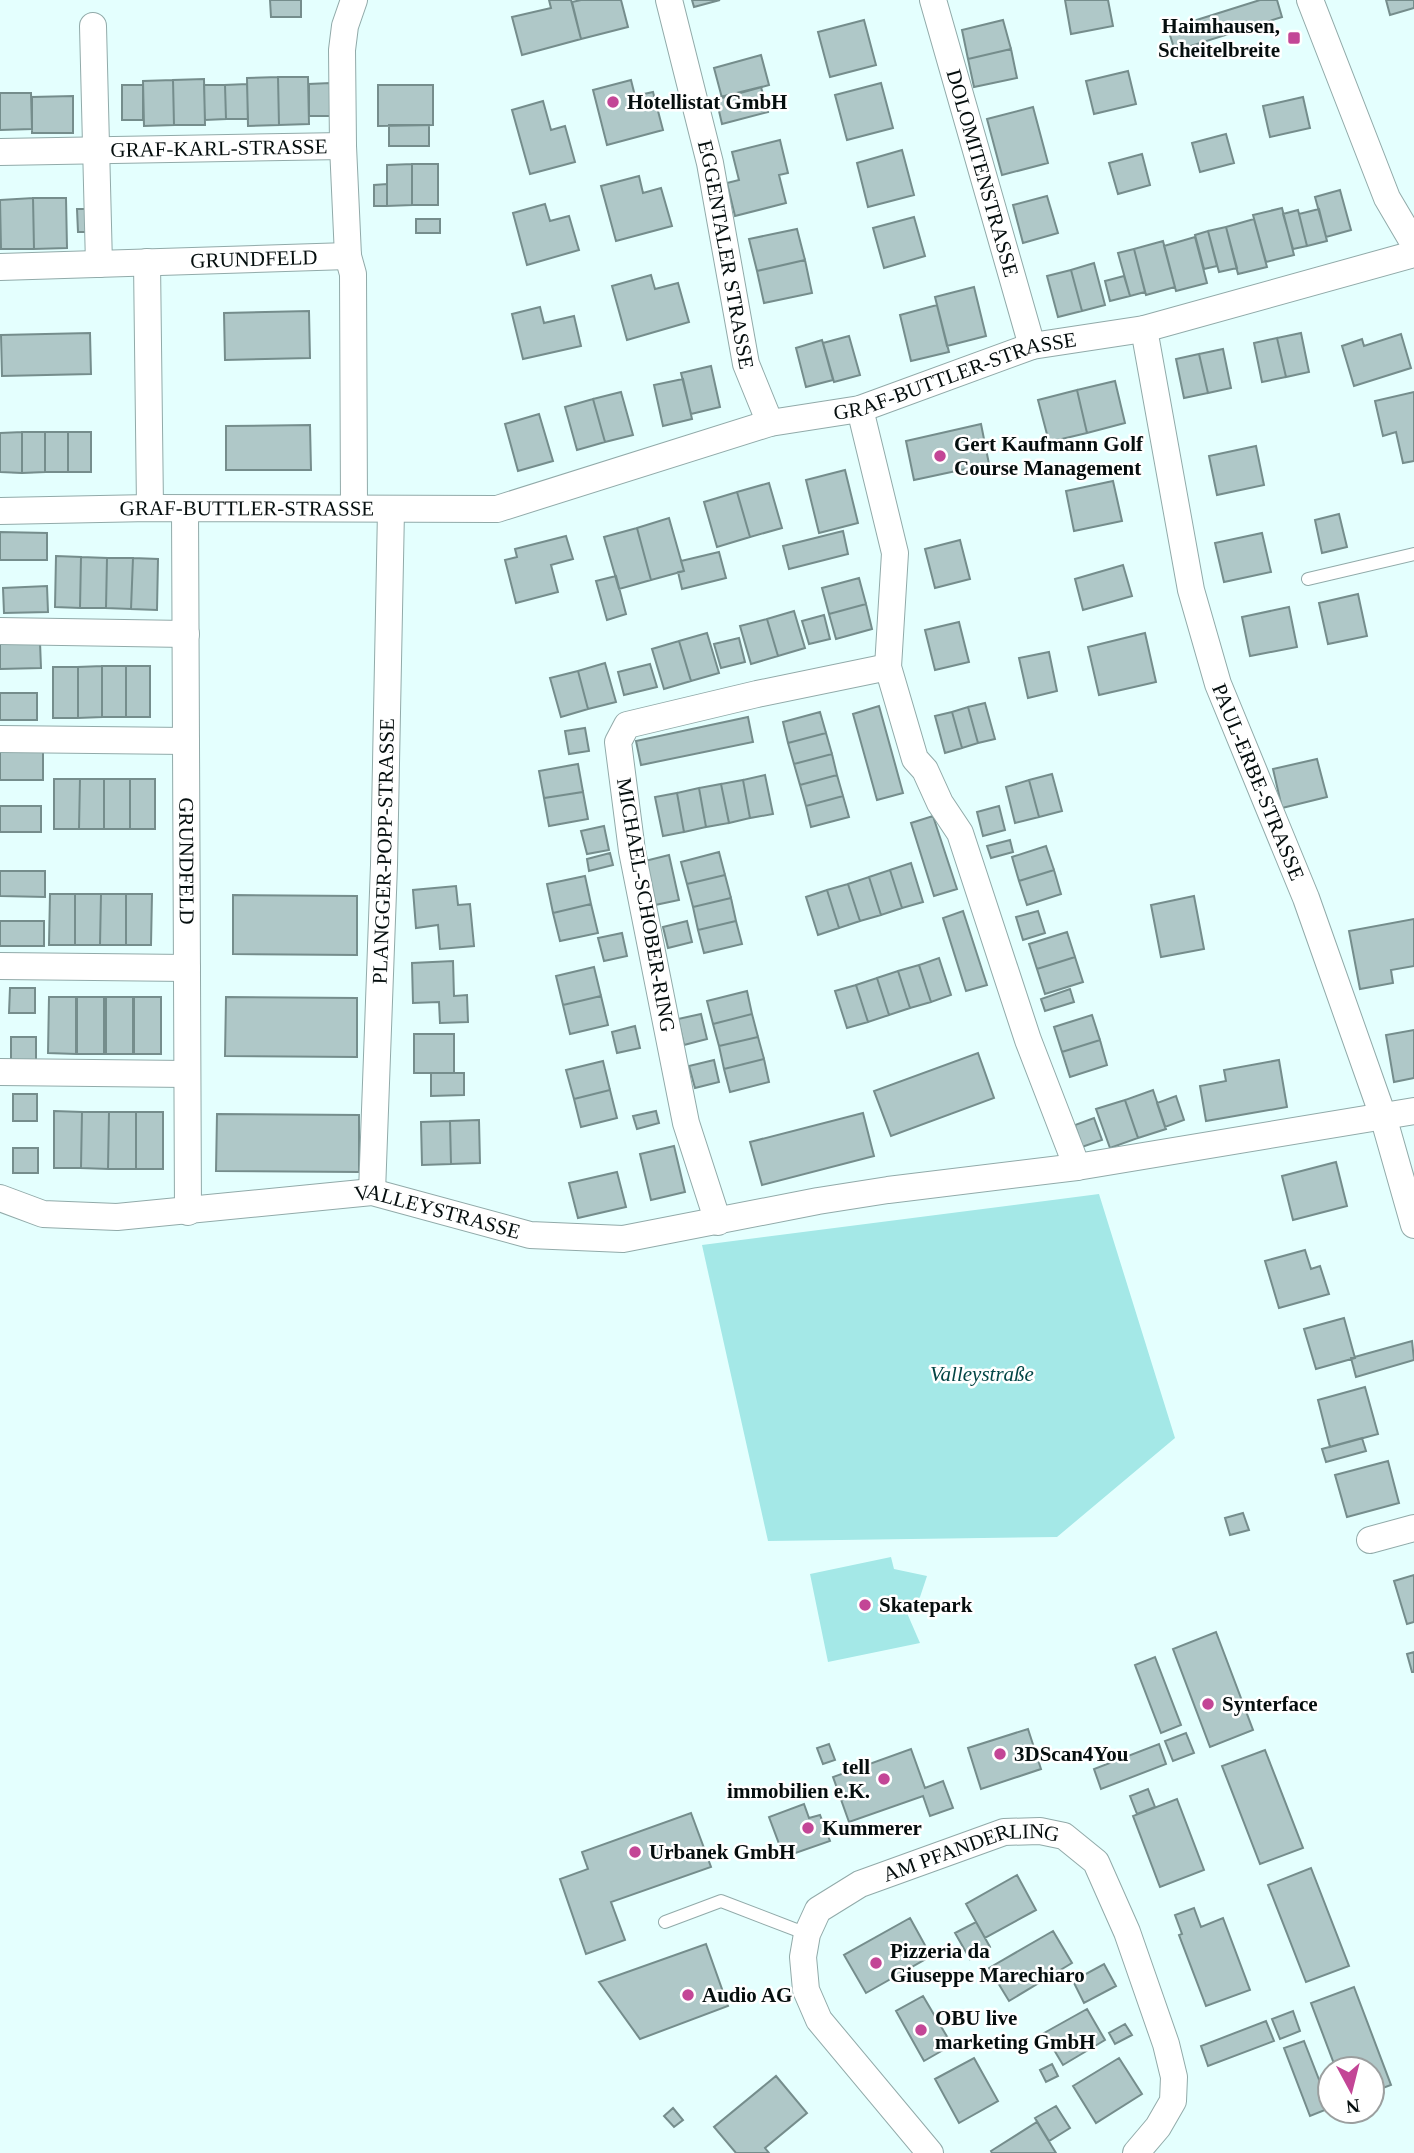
<svg xmlns="http://www.w3.org/2000/svg" width="1414" height="2153" font-family="Georgia,serif">
  <rect width="100%" height="100%" fill="#e4fffe"/>
  <path fill="#a4e8e7" d="M1099,1194L1175,1438L1057,1537L768,1541L702,1245Z
    M891,1557L894,1569L927,1576L920,1597L907,1613L920,1643L828,1662L810,1574Z"/>
  <path fill="#afc8c8" stroke="#758d8c" stroke-width="2" d="M270,0H301V17H271Z
    M549,0H571L581,39L522,55L512,17L551,8Z
    M581,0H621L628,27L581,39L572,2Z
    M692,0H720L694,7Z
    M1065,0H1108L1113,26L1071,34Z
    M1260,0H1277L1282,17L1175,51L1168,29Z
    M1386,0H1414V8L1390,15Z
    M864,20L876,65L830,77L818,32Z
    M1003,20L1011,49L968,59L962,30Z
    M1011,49L1017,78L974,87L968,59Z
    M761,55L769,85L722,98L714,68Z
    M1128,71L1136,104L1094,114L1086,81Z
    M278,77H308L309,124L279,125Z
    M278,77L279,125L248,126L247,78Z
    M204,79L205,125H174L173,80Z
    M173,80L174,125L144,126L143,81Z
    M631,80L635,96L653,92L663,130L607,145L593,90Z
    M330,83L331,116H309V84Z
    M881,83L893,128L847,140L835,95Z
    M247,84L248,119H226L225,85Z
    M122,85H143V120H122Z
    M204,85H225L226,119L205,120Z
    M378,85H433V125L378,126Z
    M761,87L768,112L722,124L716,98Z
    M0,93H31L32,129L0,130Z
    M73,96V133H32V97Z
    M1303,97L1310,128L1270,137L1263,106Z
    M543,101L551,130L565,126L575,162L530,174L512,110Z
    M1033,107L1048,163L1002,175L987,119Z
    M389,125H429V146H389Z
    M1226,134L1234,163L1200,172L1192,143Z
    M780,140L788,173L779,175L786,203L735,216L727,183L739,180L732,152Z
    M902,150L914,195L868,207L857,163Z
    M1142,154L1150,185L1118,194L1109,163Z
    M412,164V205L387,206V165Z
    M412,164H438V205H412Z
    M639,176L643,193L661,188L672,226L616,241L601,186Z
    M387,184V206H374V185Z
    M1340,190L1351,230L1326,237L1315,197Z
    M1047,196L1058,233L1023,243L1013,205Z
    M33,198H66L67,248L34,249Z
    M33,198L34,249H1L0,200Z
    M545,204L550,221L569,216L579,250L527,265L513,213Z
    M1282,208L1294,255L1266,262L1253,215Z
    M77,209H88L89,232H78Z
    M1319,209L1327,241L1307,246L1299,214Z
    M1298,210L1307,246L1293,249L1283,214Z
    M914,217L925,256L884,268L873,228Z
    M416,219H440V233H416Z
    M1254,219L1267,267L1238,274L1226,227Z
    M1226,227L1237,268L1219,272L1208,231Z
    M797,229L805,260L757,271L749,239Z
    M1208,231L1217,266L1204,269L1195,235Z
    M1195,237L1207,283L1176,291L1164,246Z
    M1163,241L1175,287L1146,295L1134,249Z
    M1134,249L1145,292L1130,296L1118,253Z
    M805,260L812,293L764,303L757,271Z
    M1094,263L1105,305L1082,311L1071,270Z
    M1071,270L1082,311L1058,317L1047,276Z
    M651,275L655,289L678,283L689,322L627,340L612,286Z
    M1124,276L1130,296L1110,301L1105,281Z
    M974,287L986,336L947,346L935,297Z
    M937,305L949,352L911,361L900,315Z
    M540,307L544,323L574,316L581,346L523,359L512,314Z
    M309,311L310,358L225,360L224,313Z
    M90,333L91,374L2,376L1,335Z
    M1301,333L1309,372L1286,377L1277,338Z
    M1401,334L1411,368L1354,386L1342,346L1362,339L1364,346Z
    M849,336L860,375L834,382L823,343Z
    M1277,338L1286,377L1262,382L1254,343Z
    M822,340L833,380L806,387L796,348Z
    M1223,349L1231,388L1208,393L1199,354Z
    M1199,354L1208,393L1184,398L1176,359Z
    M711,366L720,407L691,414L681,373Z
    M683,379L692,419L663,426L654,385Z
    M1115,381L1125,423L1087,433L1077,390Z
    M1077,390L1087,433L1049,442L1038,400Z
    M621,392L633,435L605,442L593,399Z
    M1414,392V461L1403,463L1396,432L1383,436L1375,401Z
    M593,399L605,442L577,450L565,407Z
    M539,414L553,461L518,471L505,424Z
    M981,424L989,464L914,480L906,441Z
    M310,425L311,470H226V426Z
    M22,432V473L0,472V433Z
    M22,432H45V472L22,473Z
    M45,432H68V472H45Z
    M68,432H91V472H68Z
    M1256,446L1264,485L1217,495L1209,456Z
    M845,470L858,523L819,533L806,480Z
    M1113,481L1122,521L1074,531L1066,491Z
    M769,483L782,528L750,537L737,492Z
    M737,492L750,537L717,547L704,502Z
    M1339,514L1347,547L1322,553L1315,520Z
    M669,518L684,571L651,580L637,528Z
    M637,528L651,580L619,589L604,537Z
    M843,531L848,554L789,569L783,546Z
    M0,532L47,533V560H0Z
    M1262,533L1271,572L1224,582L1215,543Z
    M566,536L573,559L551,565L558,592L516,603L505,560L517,557L515,549Z
    M960,540L970,579L935,588L925,549Z
    M719,552L726,578L682,589L678,572L684,571L681,561Z
    M56,556L81,557L80,608L55,607Z
    M81,557L107,558L106,608H80Z
    M107,558H133L131,609L106,608Z
    M133,558L158,559L157,610L131,609Z
    M1123,565L1132,596L1083,610L1075,579Z
    M616,576L626,614L607,620L596,581Z
    M859,578L866,604L829,614L822,588Z
    M47,586L48,612L4,613L3,588Z
    M1358,594L1367,636L1328,644L1319,603Z
    M866,604L872,629L836,639L829,614Z
    M1289,607L1297,647L1250,656L1242,617Z
    M794,611L805,648L778,656L767,619Z
    M824,615L830,639L809,644L802,621Z
    M767,619L778,656L751,664L740,626Z
    M959,622L969,662L935,670L925,630Z
    M707,633L719,673L691,681L679,641Z
    M1145,633L1156,682L1099,695L1088,647Z
    M739,638L745,662L721,668L714,644Z
    M679,641L691,681L664,689L652,649Z
    M40,642L41,668L0,669V644Z
    M1049,652L1057,691L1028,698L1019,658Z
    M605,663L616,702L588,709L578,671Z
    M650,664L657,687L624,695L618,672Z
    M102,666V717L78,718V667Z
    M102,666H126V717H102Z
    M126,666H150V717H126Z
    M53,667H78V718H53Z
    M578,671L588,709L561,717L550,678Z
    M0,693H37V720H0Z
    M985,703L995,739L978,743L968,707Z
    M879,706L903,793L877,800L853,714Z
    M968,707L978,743L962,748L952,712Z
    M820,712L826,733L788,743L783,722Z
    M952,712L962,748L945,753L935,716Z
    M748,717L753,742L641,765L636,741Z
    M585,728L589,751L569,754L565,731Z
    M826,733L832,754L794,764L788,743Z
    M0,752H43V780H0Z
    M832,754L837,775L800,785L794,764Z
    M1317,759L1327,797L1282,808L1273,769Z
    M578,764L583,792L544,798L539,771Z
    M1052,774L1062,811L1039,817L1029,780Z
    M765,775L773,814L750,818L743,780Z
    M837,775L843,796L806,806L800,785Z
    M54,779H80L79,829H54Z
    M80,779H104V829H79Z
    M104,779H130V829H104Z
    M130,779H155V829H130Z
    M743,780L750,818L729,823L721,784Z
    M1029,780L1039,817L1015,823L1006,787Z
    M721,784L729,823L706,827L699,788Z
    M699,788L706,827L684,832L677,793Z
    M583,792L588,819L549,826L544,798Z
    M677,793L684,832L663,836L655,797Z
    M843,796L849,817L811,827L806,806Z
    M0,806H41V832H0Z
    M999,806L1005,830L983,836L977,812Z
    M933,816L957,889L934,896L911,823Z
    M604,826L609,850L587,854L581,831Z
    M1010,840L1013,852L991,858L987,846Z
    M1046,846L1054,870L1019,881L1012,857Z
    M719,852L725,875L687,884L681,862Z
    M610,853L613,865L589,871L587,859Z
    M669,855L679,900L655,905L645,861Z
    M911,863L923,902L902,908L890,870Z
    M890,870L902,908L881,915L869,877Z
    M1054,870L1061,894L1027,905L1019,881Z
    M0,871H45V897L0,896Z
    M725,875L731,898L693,907L687,884Z
    M585,876L591,904L553,913L547,884Z
    M869,877L881,915L860,921L848,884Z
    M848,884L860,921L839,928L827,890Z
    M456,886L458,905L470,904L474,946L440,949L438,925L416,928L413,890Z
    M827,890L839,928L818,935L806,897Z
    M50,894H75V945H49Z
    M75,894H101L100,945H75Z
    M101,894H126V945H100Z
    M126,894H152L151,945H126Z
    M233,895L357,896V955L233,954Z
    M1194,896L1204,949L1161,957L1151,905Z
    M731,898L736,921L698,930L693,907Z
    M591,904L598,933L560,941L553,913Z
    M963,911L987,985L966,991L943,918Z
    M1038,911L1045,933L1023,940L1016,917Z
    M1414,919V966L1391,970L1393,983L1360,989L1349,931Z
    M0,921H44V946H0Z
    M687,921L692,942L668,948L663,927Z
    M736,921L742,944L704,953L698,930Z
    M1067,932L1075,957L1037,969L1029,944Z
    M622,933L627,956L604,961L598,938Z
    M1075,957L1083,982L1045,994L1037,969Z
    M939,958L951,995L931,1002L919,965Z
    M453,961L454,996L467,995L468,1022L440,1023L439,1002L413,1003L412,963Z
    M919,965L931,1002L910,1008L898,971Z
    M594,967L601,996L563,1005L556,976Z
    M898,971L910,1008L889,1015L877,978Z
    M877,978L889,1015L868,1022L856,985Z
    M856,985L868,1022L847,1028L835,991Z
    M10,988H35V1013H9Z
    M1070,989L1074,1002L1045,1011L1041,999Z
    M747,991L752,1014L713,1024L707,1001Z
    M601,996L608,1025L570,1034L563,1005Z
    M49,997H76V1054L48,1053Z
    M77,997H104V1054H77Z
    M106,997H133V1054H106Z
    M134,997H161V1054H134Z
    M226,997L357,998V1057L225,1056Z
    M701,1014L707,1039L684,1045L678,1019Z
    M752,1014L758,1037L719,1046L713,1024Z
    M1092,1015L1100,1040L1062,1052L1054,1027Z
    M635,1026L640,1048L617,1053L612,1032Z
    M1414,1030V1078L1394,1082L1386,1035Z
    M414,1034H454V1073H414Z
    M11,1037H36V1062H11Z
    M758,1037L764,1059L724,1069L719,1046Z
    M1100,1040L1107,1065L1070,1077L1062,1052Z
    M978,1053L994,1098L891,1136L874,1091Z
    M764,1059L769,1082L730,1092L724,1069Z
    M714,1060L719,1082L695,1088L689,1066Z
    M1279,1060L1287,1107L1206,1121L1200,1086L1226,1081L1224,1070Z
    M603,1061L610,1090L574,1099L566,1070Z
    M431,1073H464V1095L431,1096Z
    M610,1090L617,1118L581,1127L574,1099Z
    M1153,1090L1166,1129L1138,1138L1125,1100Z
    M13,1094H37V1121H13Z
    M1176,1096L1184,1120L1165,1127L1157,1103Z
    M1125,1100L1138,1138L1110,1148L1096,1109Z
    M54,1111L82,1112L81,1168H54Z
    M656,1111L659,1123L637,1129L633,1116Z
    M82,1112H109L108,1169L81,1168Z
    M109,1112H136V1169H108Z
    M136,1112H163V1169H136Z
    M863,1113L874,1156L762,1185L750,1142Z
    M217,1114L359,1115V1172L216,1171Z
    M1094,1118L1102,1140L1082,1147L1075,1125Z
    M479,1120L480,1163L451,1164L450,1121Z
    M450,1121L451,1164L422,1165L421,1122Z
    M674,1146L685,1192L651,1200L640,1154Z
    M13,1148H38V1173H13Z
    M1336,1162L1347,1206L1293,1220L1282,1176Z
    M617,1172L626,1207L578,1218L569,1183Z
    M1305,1250L1311,1269L1320,1266L1329,1294L1279,1308L1265,1261Z
    M1344,1318L1355,1358L1316,1369L1304,1329Z
    M1412,1341L1414,1360L1356,1377L1351,1358Z
    M1365,1387L1378,1434L1330,1447L1318,1400Z
    M1362,1438L1366,1451L1326,1462L1322,1449Z
    M1388,1461L1399,1503L1347,1517L1335,1475Z
    M1243,1513L1249,1530L1230,1535L1225,1518Z
    M1414,1575V1622L1407,1624L1394,1581Z
    M1216,1632L1253,1730L1210,1747L1173,1649Z
    M1414,1652V1672H1412L1407,1654Z
    M1155,1657L1181,1725L1161,1733L1135,1665Z
    M1028,1729L1041,1769L981,1789L968,1748Z
    M1186,1733L1194,1753L1173,1761L1165,1741Z
    M829,1744L835,1760L823,1764L817,1748Z
    M1159,1744L1166,1764L1101,1789L1094,1769Z
    M911,1749L925,1788L943,1781L953,1808L930,1816L923,1796L849,1822L833,1777Z
    M1265,1750L1303,1848L1260,1864L1222,1766Z
    M1148,1789L1155,1807L1137,1814L1130,1796Z
    M1177,1799L1204,1870L1160,1887L1133,1816Z
    M804,1804L809,1818L820,1815L830,1841L784,1857L769,1817Z
    M691,1813L711,1867L611,1902L625,1940L586,1954L560,1879L588,1869L582,1852Z
    M1311,1868L1349,1966L1306,1982L1268,1885Z
    M1017,1875L1036,1910L985,1938L966,1904Z
    M1194,1908L1201,1927L1223,1918L1250,1990L1206,2006L1179,1935L1182,1934L1175,1915Z
    M910,1918L931,1956L866,1993L844,1955Z
    M976,1922L990,1947L970,1959L955,1933Z
    M1053,1931L1072,1963L1009,2001L989,1968Z
    M706,1944L728,2006L640,2039L599,1982Z
    M1104,1964L1116,1986L1084,2003L1073,1981Z
    M1354,1987L1391,2085L1372,2092V2069H1336L1311,2003Z
    M923,1996L952,2045L924,2061L896,2011Z
    M1087,2009L1105,2040L1063,2065L1044,2033Z
    M1293,2011L1300,2031L1280,2039L1272,2019Z
    M1266,2021L1274,2041L1208,2066L1201,2046Z
    M1125,2024L1132,2035L1115,2044L1109,2033Z
    M1304,2041L1330,2108L1310,2116L1284,2048Z
    M974,2058L998,2101L959,2123L935,2079Z
    M1119,2058L1142,2094L1096,2123L1073,2086Z
    M1052,2064L1058,2076L1046,2082L1040,2070Z
    M776,2076L807,2113L765,2148L769,2153H736L714,2127Z
    M1056,2106L1070,2128L1049,2141L1035,2118Z
    M673,2108L683,2120L674,2127L664,2116Z
    M1037,2122L1056,2153H992L991,2151Z"/>
  <g fill="none" stroke-linecap="round" stroke-linejoin="round">
    <g stroke="#91aaa9" stroke-width="14">
      <path id="lane" d="M1308,579L1414,554
        M665,1922L721,1901L807,1934"/>
    </g>
    <g stroke="#91aaa9" stroke-width="28">
      <g id="street">
        <path id="s1" d="M669,0L710,163L746,364L770,423"/>
        <path id="s2" d="M933,0L1032,346"/>
        <path d="M1310,0L1387,198L1414,244"/>
        <path d="M93,26L99,264"/>
        <path id="s3" d="M0,152L343,146"/>
        <path d="M147,262L150,508"/>
        <path id="s4" d="M0,267L348,256"/>
        <path id="s5" d="M1144,329L1191,590L1218,684L1306,898L1383,1116L1414,1225"/>
        <path d="M860,409L895,553L888,667L915,759L925,770L940,803L960,833L1028,1040L1077,1167"/>
        <path d="M354,508L353,274L348,256L343,146L342,50L345,26L354,0"/>
        <path id="s6" d="M185,509L188,1212"/>
        <path id="s7" d="M497,509L770,423L860,409L1032,346L1144,329L1414,254"/>
        <path id="s8" d="M0,511L150,508L494,509"/>
        <path d="M0,631L186,634"/>
        <path d="M0,739L186,741"/>
        <path d="M0,966L187,968"/>
        <path d="M0,1072L187,1074"/>
        <path id="s9" d="M372,1192L384,865L391,510"/>
        <path id="s10" d="M0,1198L43,1214L117,1217L372,1192L530,1235L623,1239L818,1201L888,1190L1077,1167L1414,1111"/>
        <path d="M718,1222L686,1123L632,851L618,742L627,725L757,694L888,667"/>
        <path d="M1370,1540L1414,1528"/>
        <path id="s11" d="M930,2153L819,2020L806,1990L803,1957L807,1934L818,1910L860,1884L1004,1832L1040,1831L1064,1836L1096,1862L1127,1932L1166,2044L1174,2077L1173,2101L1158,2127L1136,2153"/>
      </g>
    </g>
    <use href="#lane" stroke="#fff" stroke-width="12"/>
    <use href="#street" stroke="#fff" stroke-width="26"/>
  </g>
  <g fill="#c34696" stroke="#fff" stroke-width="2.5">
    <rect x="1287" y="31" width="14" height="14" rx="3.5"/>
    <circle cx="613" cy="102" r="7"/>
    <circle cx="940" cy="456" r="7"/>
    <circle cx="865" cy="1605" r="7"/>
    <circle cx="1208" cy="1704" r="7"/>
    <circle cx="1000" cy="1754" r="7"/>
    <circle cx="884" cy="1779" r="7"/>
    <circle cx="808" cy="1828" r="7"/>
    <circle cx="635" cy="1852" r="7"/>
    <circle cx="876" cy="1963" r="7"/>
    <circle cx="688" cy="1995" r="7"/>
    <circle cx="921" cy="2030" r="7"/>
  </g>
  <g text-anchor="middle" stroke-width="5" stroke-linejoin="round" paint-order="stroke">
    <g font-size="21" font-weight="bold" fill="#050e0e" stroke="#fff" text-anchor="start">
      <text x="1280" y="33" text-anchor="end">Haimhausen,<tspan x="1280" dy="24">Scheitelbreite</tspan></text>
      <text x="627" y="109">Hotellistat GmbH</text>
      <text x="954" y="451">Gert Kaufmann Golf<tspan x="954" dy="24">Course Management</tspan></text>
      <text x="879" y="1612">Skatepark</text>
      <text x="1222" y="1711">Synterface</text>
      <text x="1014" y="1761">3DScan4You</text>
      <text x="870" y="1774" text-anchor="end">tell<tspan x="870" dy="24">immobilien e.K.</tspan></text>
      <text x="822" y="1835">Kummerer</text>
      <text x="649" y="1859">Urbanek GmbH</text>
      <text x="890" y="1958">Pizzeria da<tspan x="890" dy="24">Giuseppe Marechiaro</tspan></text>
      <text x="702" y="2002">Audio AG</text>
      <text x="935" y="2025">OBU live<tspan x="935" dy="24">marketing GmbH</tspan></text>
    </g>
    <g font-size="21" fill="#050e0e" stroke="#fff">
      <text dy="7" stroke="none"><textPath href="#s3" startOffset="219">GRAF-KARL-STRASSE</textPath></text>
      <text dy="7" stroke="none"><textPath href="#s2" startOffset="180">DOLOMITENSTRASSE</textPath></text>
      <text dy="7" stroke="none"><textPath href="#s1" startOffset="261">EGGENTALER STRASSE</textPath></text>
      <text dy="7" stroke="none"><textPath href="#s4" startOffset="254">GRUNDFELD</textPath></text>
      <text dy="7" stroke="none"><textPath href="#s7" startOffset="478">GRAF-BUTTLER-STRASSE</textPath></text>
      <text dy="7" stroke="none"><textPath href="#s8" startOffset="247">GRAF-BUTTLER-STRASSE</textPath></text>
      <text dy="7" stroke="none"><textPath href="#s5" startOffset="469">PAUL-ERBE-STRASSE</textPath></text>
      <text dy="7" stroke="none"><textPath href="#s9" startOffset="341">PLANGGER-POPP-STRASSE</textPath></text>
      <text dy="7" stroke="none"><textPath href="#s6" startOffset="352">GRUNDFELD</textPath></text>
      <text transform="translate(646 905) rotate(80)" y="7">MICHAEL-SCHOBER-RING</text>
      <text dy="7" stroke="none"><textPath href="#s10" startOffset="444">VALLEYSTRASSE</textPath></text>
      <text dy="7" stroke="none"><textPath href="#s11" startOffset="455">AM PFANDERLING</textPath></text>
    </g>
    <g font-size="21" font-style="italic" fill="#034646" stroke="#fff">
      <text x="982" y="1381">Valleystraße</text>
    </g>
  </g>
  <g transform="translate(1351 2090) rotate(173)"><circle r="33" fill="#ffffff" stroke="#9b9f9f" stroke-width="2"/>
  <path d="M0-5L12 26L0 18L-12 26Z" fill="#c34696"/>
  <text y="-10" font-size="19" font-weight="bold" text-anchor="middle" fill="#050e0e">N</text>
  </g>
</svg>
